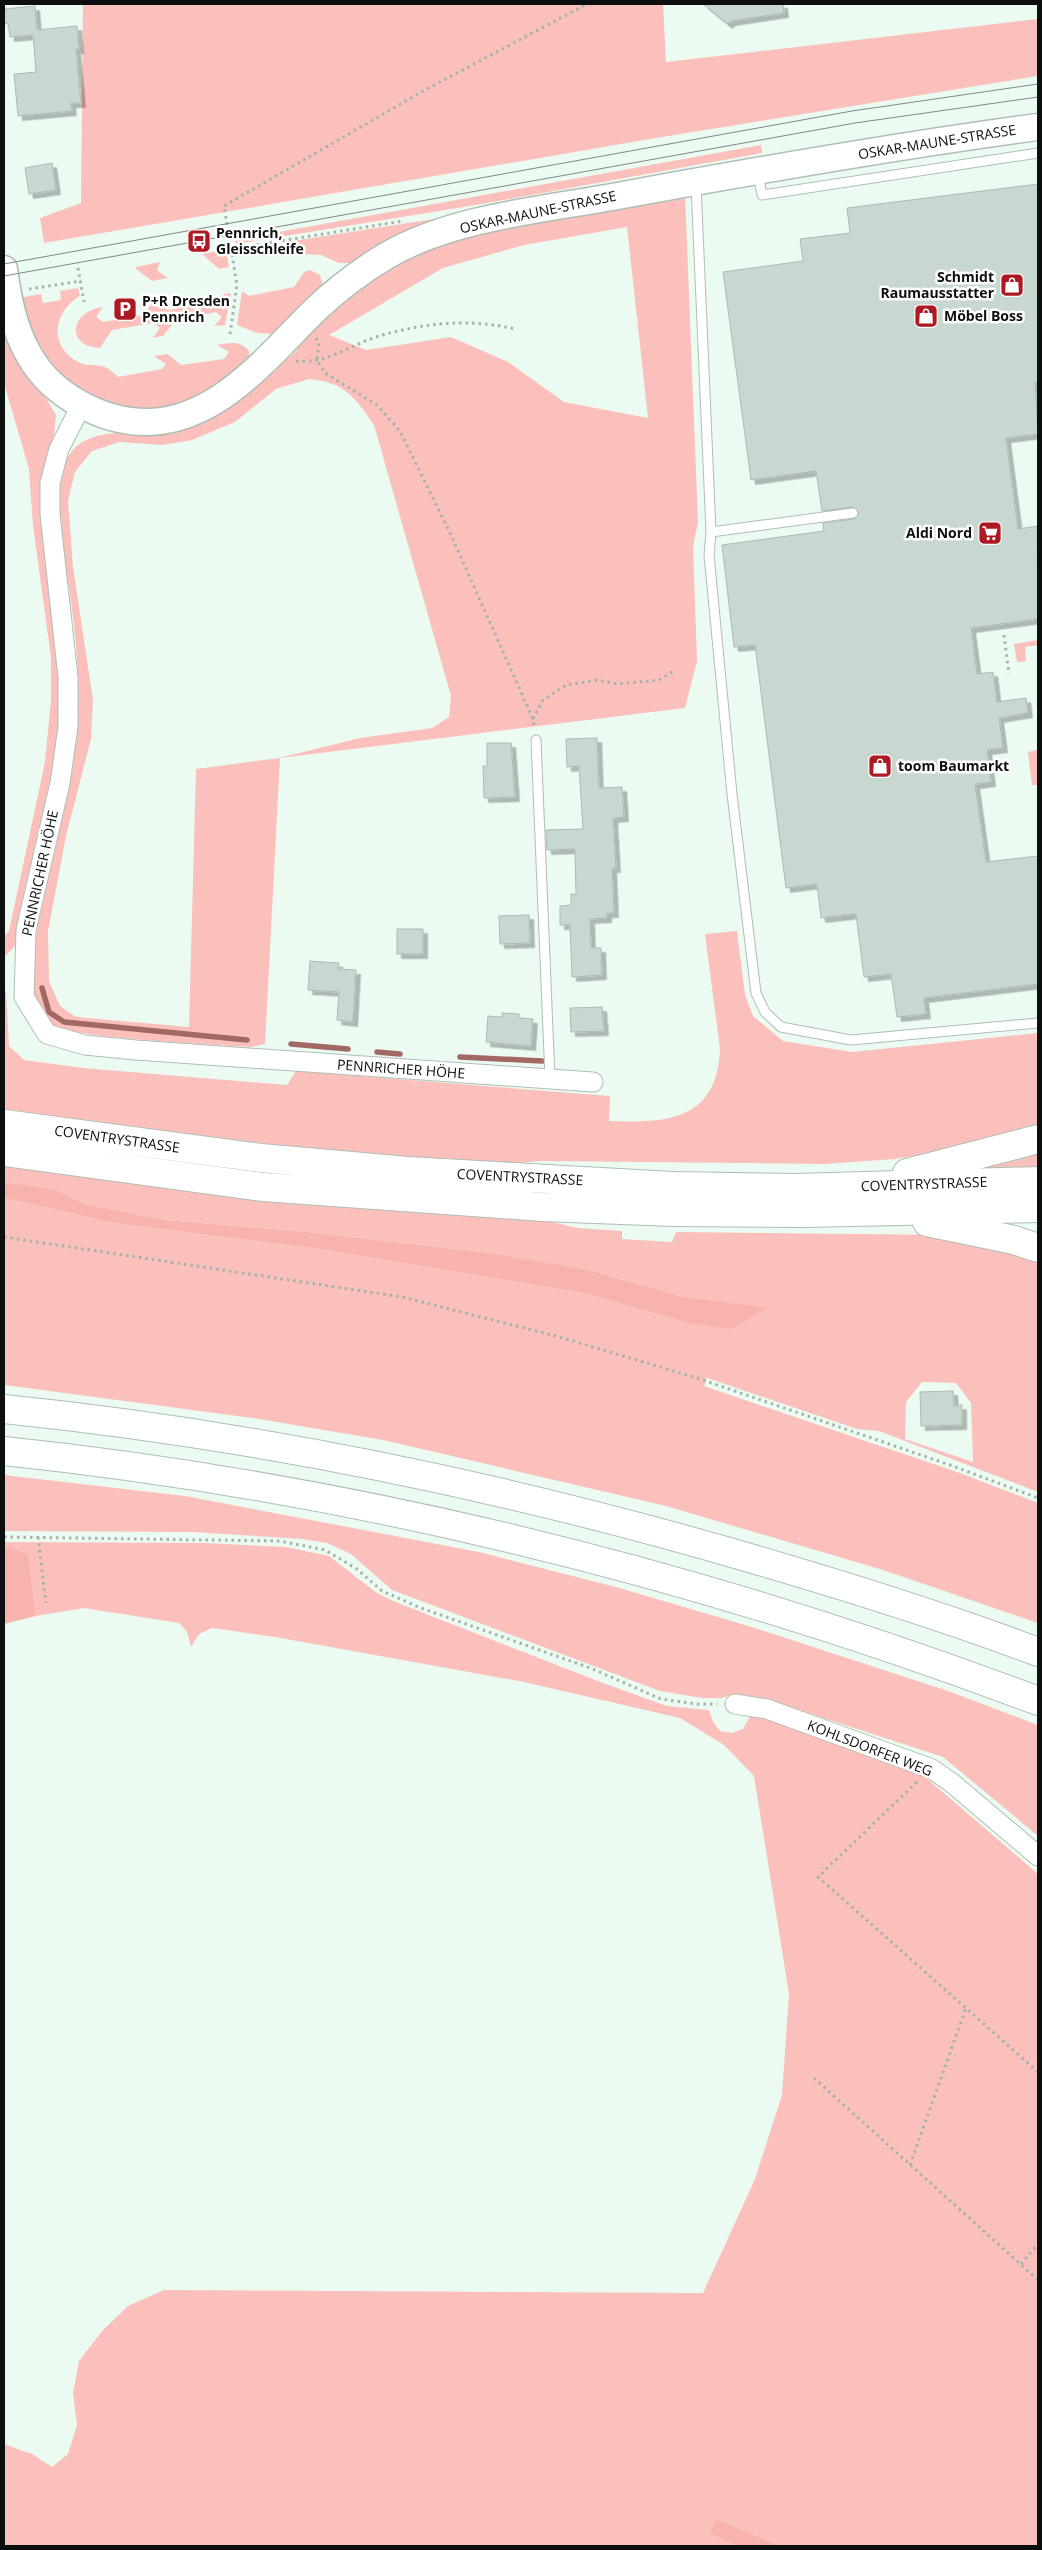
<svg xmlns="http://www.w3.org/2000/svg" width="1042" height="2550" font-family="'Open Sans',sans-serif">
  <defs>
    <filter id="shadow"><feDropShadow dx="4.5" dy="4.5" stdDeviation="0" flood-color="#0004"/></filter>
  </defs>
  <rect width="100%" height="100%" fill="#ebfbf2"/>
  <path fill="#fbc0bb" fill-rule="evenodd" d="M83,4H663L666,62L1038,19V76L656,138L44,243L40,218L81,203Z
    M761,145L762,153L476,205L236,244L235,240Z
    M685,193L698,523L693,546L697,661L685,708L280,758L265,1044L251,1047C219,1045 67,1038 49,1024C35,1013 33,991 33,975C33,940 41,904 48,870C58,822 67,773 77,725C83,654 67,582 58,511C59,463 67,434 121,433C140,432 155,435 174,431C211,424 236,400 263,376L266,379L297,350L298,340L373,276L422,250L498,226ZM627,227L648,418L564,402L508,362L451,337L366,350L329,335L443,268L524,245ZM309,379C344,382 355,397 374,425L451,696L449,717L432,728L360,738L279,758L196,769L189,1027L76,1017L60,1006L49,981L48,931L66,836L91,739L93,700L73,567L68,501L75,472L92,451L119,442L163,445L192,440L235,422L276,389Z
    M459,215L352,263H339L321,255L303,254L287,242Z
    M226,249L229,267L219,269L202,254Z
    M160,262L157,270L168,278L152,281L136,269V267Z
    M310,270L320,275L324,289L275,334L257,333L237,325L242,291L249,296L294,287L304,272Z
    M78,288L80,296C54,311 48,344 76,361C86,367 92,364 102,366C107,367 114,373 118,377L162,369L166,364L154,356L168,354L181,365L224,359L229,352L217,345C230,343 240,340 249,351V361L246,365C227,377 208,392 187,400C136,422 72,400 42,354C31,337 26,317 19,298L41,294L43,303L61,300L60,291Z
    M231,293L225,325L214,326L222,317L216,312L176,320L163,336L153,338L160,328L153,323L112,330L100,348C64,346 71,311 103,307L96,317L103,322L144,315L155,298L167,296L169,298L163,306L168,310L219,301L224,294Z
    M4,332L12,353L46,398L56,415L54,435L46,468L61,654V714L54,765L17,944L4,957V937L9,931L45,762L51,700V658L33,525L29,469L4,383Z
    M1038,640V645L1025,647L1026,661L1017,662L1014,644Z
    M1037,750L1038,785H1032L1028,752Z
    M737,931L745,995L753,1016L783,1041L852,1052L1038,1033V1131L983,1145L895,1159L825,1164L541,1161L488,1165L393,1159L4,1112V990L6,992L9,1046L24,1060L83,1068L287,1085L296,1071L610,1096L609,1121C667,1123 717,1121 720,1049L705,934Z
    M1038,1148V1168L935,1172Z
    M4,1164L536,1218L577,1228L622,1231V1239L672,1242L676,1232L953,1235L1038,1256V1492L879,1431L857,1429L707,1378L704,1386L960,1473L1038,1503V1623L883,1570L666,1506L383,1440L259,1419L4,1385V1198L114,1223L312,1248L583,1293L688,1323L684,1297L585,1269L490,1253L308,1232L166,1220L85,1204L54,1189L4,1182ZM922,1382L956,1383L971,1403L973,1462L905,1439L906,1402Z
    M4,1475L185,1496L479,1552L616,1587L752,1627L948,1691L1038,1725V1836L943,1757L762,1698L735,1694L722,1698H702L660,1691L392,1590L351,1554L327,1543L302,1539L192,1532L4,1531Z
    M4,1542L205,1543L286,1547L329,1556L377,1593L393,1601L603,1683L667,1706L709,1710L713,1722L720,1731L732,1733L743,1729L750,1716L760,1711L924,1776L1038,1874V2546H781L716,2519L709,2533L737,2546H4V2444L32,2454L52,2467L68,2454L77,2425L73,2393L79,2361L102,2331L128,2306L164,2290L703,2293L755,2179L782,2095L789,1994L754,1776L724,1745L680,1718L524,1682L275,1637L212,1628L199,1634L191,1647L187,1632L179,1623L84,1608L36,1616L28,1554L11,1547L4,1548Z"/>
  <path fill="#f8b3ac" d="M4,1182L54,1189L85,1204L166,1220L308,1232L490,1253L585,1269L684,1297L767,1308L731,1329L688,1323L583,1293L312,1248L114,1223L4,1198Z
    M11,1547L28,1554L36,1616L4,1624V1548Z
    M716,2519L781,2546H737L709,2533Z"/>
  <g fill="none" stroke-linecap="round" stroke-linejoin="round">
    <path stroke="#a26863" stroke-width="5.5" d="M42,988L49,1012L64,1022L247,1040
      M291,1044L348,1049
      M377,1052L400,1054
      M460,1057L542,1061"/>
  </g>
  <path fill="#c8d7cf" stroke="#acbbb3" filter="url(#shadow)" d="M703,4H783L784,13L731,21L728,24Z
    M35,6L37,30L77,26L79,49H76L81,103H71L72,111L18,116L14,74L36,72L33,35L10,37L8,23L4,24V9Z
    M52,163L56,190L29,194L25,168Z
    M1038,184V382H1035L1038,434L1006,438L1018,529L1037,526L1038,619L971,628L977,674L993,672L997,702L1026,698L1028,713L999,718L1003,748L987,750L991,782L975,784L986,862L1038,856V984L924,998L926,1014L897,1017L891,974L864,977L856,914L821,918L817,884L786,888L755,645L734,647L722,545L824,531L823,523L854,519L859,513L853,507L822,511L816,471L751,480L723,272L803,261L800,239L850,233L847,208Z
    M597,738L599,788L622,787L624,817L613,818L616,868H612L614,913H607V918L590,919L591,948H601L602,975L572,977L570,925H560V906L571,905V894H576L575,849L547,850L546,830L583,829L579,766L567,767L566,739Z
    M487,743H511L515,797L484,798L483,766H487Z
    M529,915L530,943L500,944L499,916Z
    M397,929H423V954H397Z
    M310,961L339,963L338,969L356,970L353,1022L337,1020L339,992L308,990Z
    M602,1007L604,1031L571,1032L570,1008Z
    M502,1013L519,1014V1018L533,1019L531,1046L486,1042L488,1016L502,1017Z
    M953,1391L954,1406L962,1405V1425L921,1426L920,1392Z"/>
  <g fill="none" stroke-linecap="round" stroke-linejoin="round">
    <g stroke="#afbeb5" stroke-width="11">
      <path id="lane" d="M758,173L762,195L1038,153
        M696,184L711,532L853,513
        M711,532L709,555L732,794L756,993L765,1012L781,1027L851,1040L1038,1023
        M536,740L550,1079"/>
    </g>
    <g stroke="#afbeb5" stroke-width="21">
      <path id="street" d="M81,406L59,449L50,483V514L68,677V727L60,783L26,930L24,997L47,1034L85,1045L136,1050L593,1082
        M735,1704L767,1709L932,1769L952,1783L1038,1856"/>
    </g>
    <g stroke="#afbeb5" stroke-width="29">
      <path id="secondary" d="M4,269C8,299 14,329 29,355C52,396 103,423 150,422C220,419 269,355 315,310C336,290 361,271 386,256C451,218 539,210 612,197C753,171 895,146 1038,127"/>
    </g>
    <g stroke="#afbeb5" stroke-width="30">
      <path id="highway" d="M4,1124L261,1158L408,1171L673,1186L796,1188L1038,1181
        M4,1152L263,1187L543,1207L674,1212L804,1213L1038,1208
        M907,1173L1038,1139
        M927,1222L1014,1240L1038,1248
        M4,1409C258,1435 508,1487 753,1559C849,1587 945,1617 1038,1652
        M4,1451C357,1488 706,1576 1038,1701"/>
    </g>
    <path stroke="#a6b2ab" stroke-width="3" stroke-dasharray="2.5 4" stroke-linecap="butt" d="M231,249L403,221
      M78,268L84,302
      M29,289L81,281
      M230,334L237,285L224,206L425,90L587,4
      M316,338L319,342L317,360L325,373L377,405L400,431L451,535L533,719L534,726
      M296,361C328,364 350,345 379,336C423,323 470,318 515,329
      M1004,635L1009,674
      M533,719L543,700L566,685L597,680L617,684L659,680L675,670
      M4,1237L402,1297L556,1336L697,1378L950,1465L1038,1498
      M4,1537L280,1541L325,1550L357,1569L382,1591L421,1608L593,1669L661,1699L697,1704H717
      M38,1537L46,1603
      M917,1782L818,1877L1038,2072
      M814,2078L1038,2280
      M910,2165L966,2008
      M1021,2264L1038,2244"/>
    <use href="#lane" stroke="#fff" stroke-width="9"/>
    <use href="#street" stroke="#fff" stroke-width="19"/>
    <use href="#secondary" stroke="#fff" stroke-width="26"/>
    <use href="#highway" stroke="#fff" stroke-width="28"/>
    <path stroke="#7e8983" stroke-width="1" d="M4,264L852,111L1038,84
      M4,276L855,123L1038,97"/>
  </g>
  <defs>
    <g id="bus-square" transform="scale(1.25)"><rect x="-9" y="-9" width="18" height="18" rx="4" fill="#ac1923" stroke="#fff"/><path d="M-5-6H5V4H4V6H2V4H-2V6H-4V4H-5ZM-3.5-4V0h7V-4ZM-3.5 1.2v1.5H-2V1.2ZM2 1.2v1.5H3.5V1.2Z" fill="#fff"/></g>
    <g id="shop-square" transform="scale(1.25)"><rect x="-9" y="-9" width="18" height="18" rx="4" fill="#ac1923" stroke="#fff"/><path d="M-5-2.5h2.3a2.7 3.5 0 0 1 5.4 0H5L5.5 6h-11ZM-1.5-2.5h3a1.5 2.3 0 0 0-3 0Z" fill="#fff"/></g>
    <g id="parking-square" transform="scale(1.25)"><rect x="-9" y="-9" width="18" height="18" rx="4" fill="#ac1923" stroke="#fff"/><path d="M-3.5-5.5H1a3.5 3.5 0 0 1 0 7H-1V5.5H-3.5ZM-1-3.4V-.6H.8a1.4 1.4 0 0 0 0-2.8Z" fill="#fff"/></g>
    <g id="supermarket-square" transform="scale(1.25)"><rect x="-9" y="-9" width="18" height="18" rx="4" fill="#ac1923" stroke="#fff"/><path d="M-6-5.5h2.5l.6 2H6L4.5 2H-2.5L-4.4-4H-6ZM-1.5 3.2a1.3 1.3 0 1 0 .1 0ZM3 3.2a1.3 1.3 0 1 0 .1 0Z" fill="#fff"/></g>
  </defs>
  <g fill-rule="evenodd">
    <use href="#bus-square" x="199" y="241"/>
    <use href="#shop-square" x="1012" y="285"/>
    <use href="#parking-square" x="125" y="309"/>
    <use href="#shop-square" x="926" y="316"/>
    <use href="#supermarket-square" x="990" y="533"/>
    <use href="#shop-square" x="880" y="766"/>
  </g>
  <g text-anchor="middle" stroke-width="5" stroke-linejoin="round" paint-order="stroke">
    <g font-size="14" fill="#0b100e" stroke="#fff">
      <text transform="translate(937 142) rotate(-9)" y="5">OSKAR-MAUNE-STRASSE</text>
      <text transform="translate(538 212) rotate(-12)" y="5">OSKAR-MAUNE-STRASSE</text>
      <text transform="translate(40 873) rotate(-78)" y="5">PENNRICHER HÖHE</text>
      <text transform="translate(401 1069) rotate(4)" y="5">PENNRICHER HÖHE</text>
      <text transform="translate(117 1139) rotate(8)" y="5">COVENTRYSTRASSE</text>
      <text transform="translate(520 1177) rotate(3)" y="5">COVENTRYSTRASSE</text>
      <text transform="translate(924 1184) rotate(-2)" y="5">COVENTRYSTRASSE</text>
      <text transform="translate(870 1748) rotate(21)" y="5">KOHLSDORFER WEG</text>
    </g>
    <g font-size="14" font-weight="bold" fill="#0b100e" stroke="#fff" text-anchor="start">
      <text x="216" y="238">Pennrich,<tspan x="216" dy="16">Gleisschleife</tspan></text>
      <text x="994" y="282" text-anchor="end">Schmidt<tspan x="994" dy="16">Raumausstatter</tspan></text>
      <text x="142" y="306">P+R Dresden<tspan x="142" dy="16">Pennrich</tspan></text>
      <text x="944" y="321">Möbel Boss</text>
      <text x="972" y="538" text-anchor="end">Aldi Nord</text>
      <text x="898" y="771">toom Baumarkt</text>
    </g>
  </g>
  <rect width="1042" height="2550" fill="none" stroke="#0b100e" stroke-width="10"/>
</svg>
